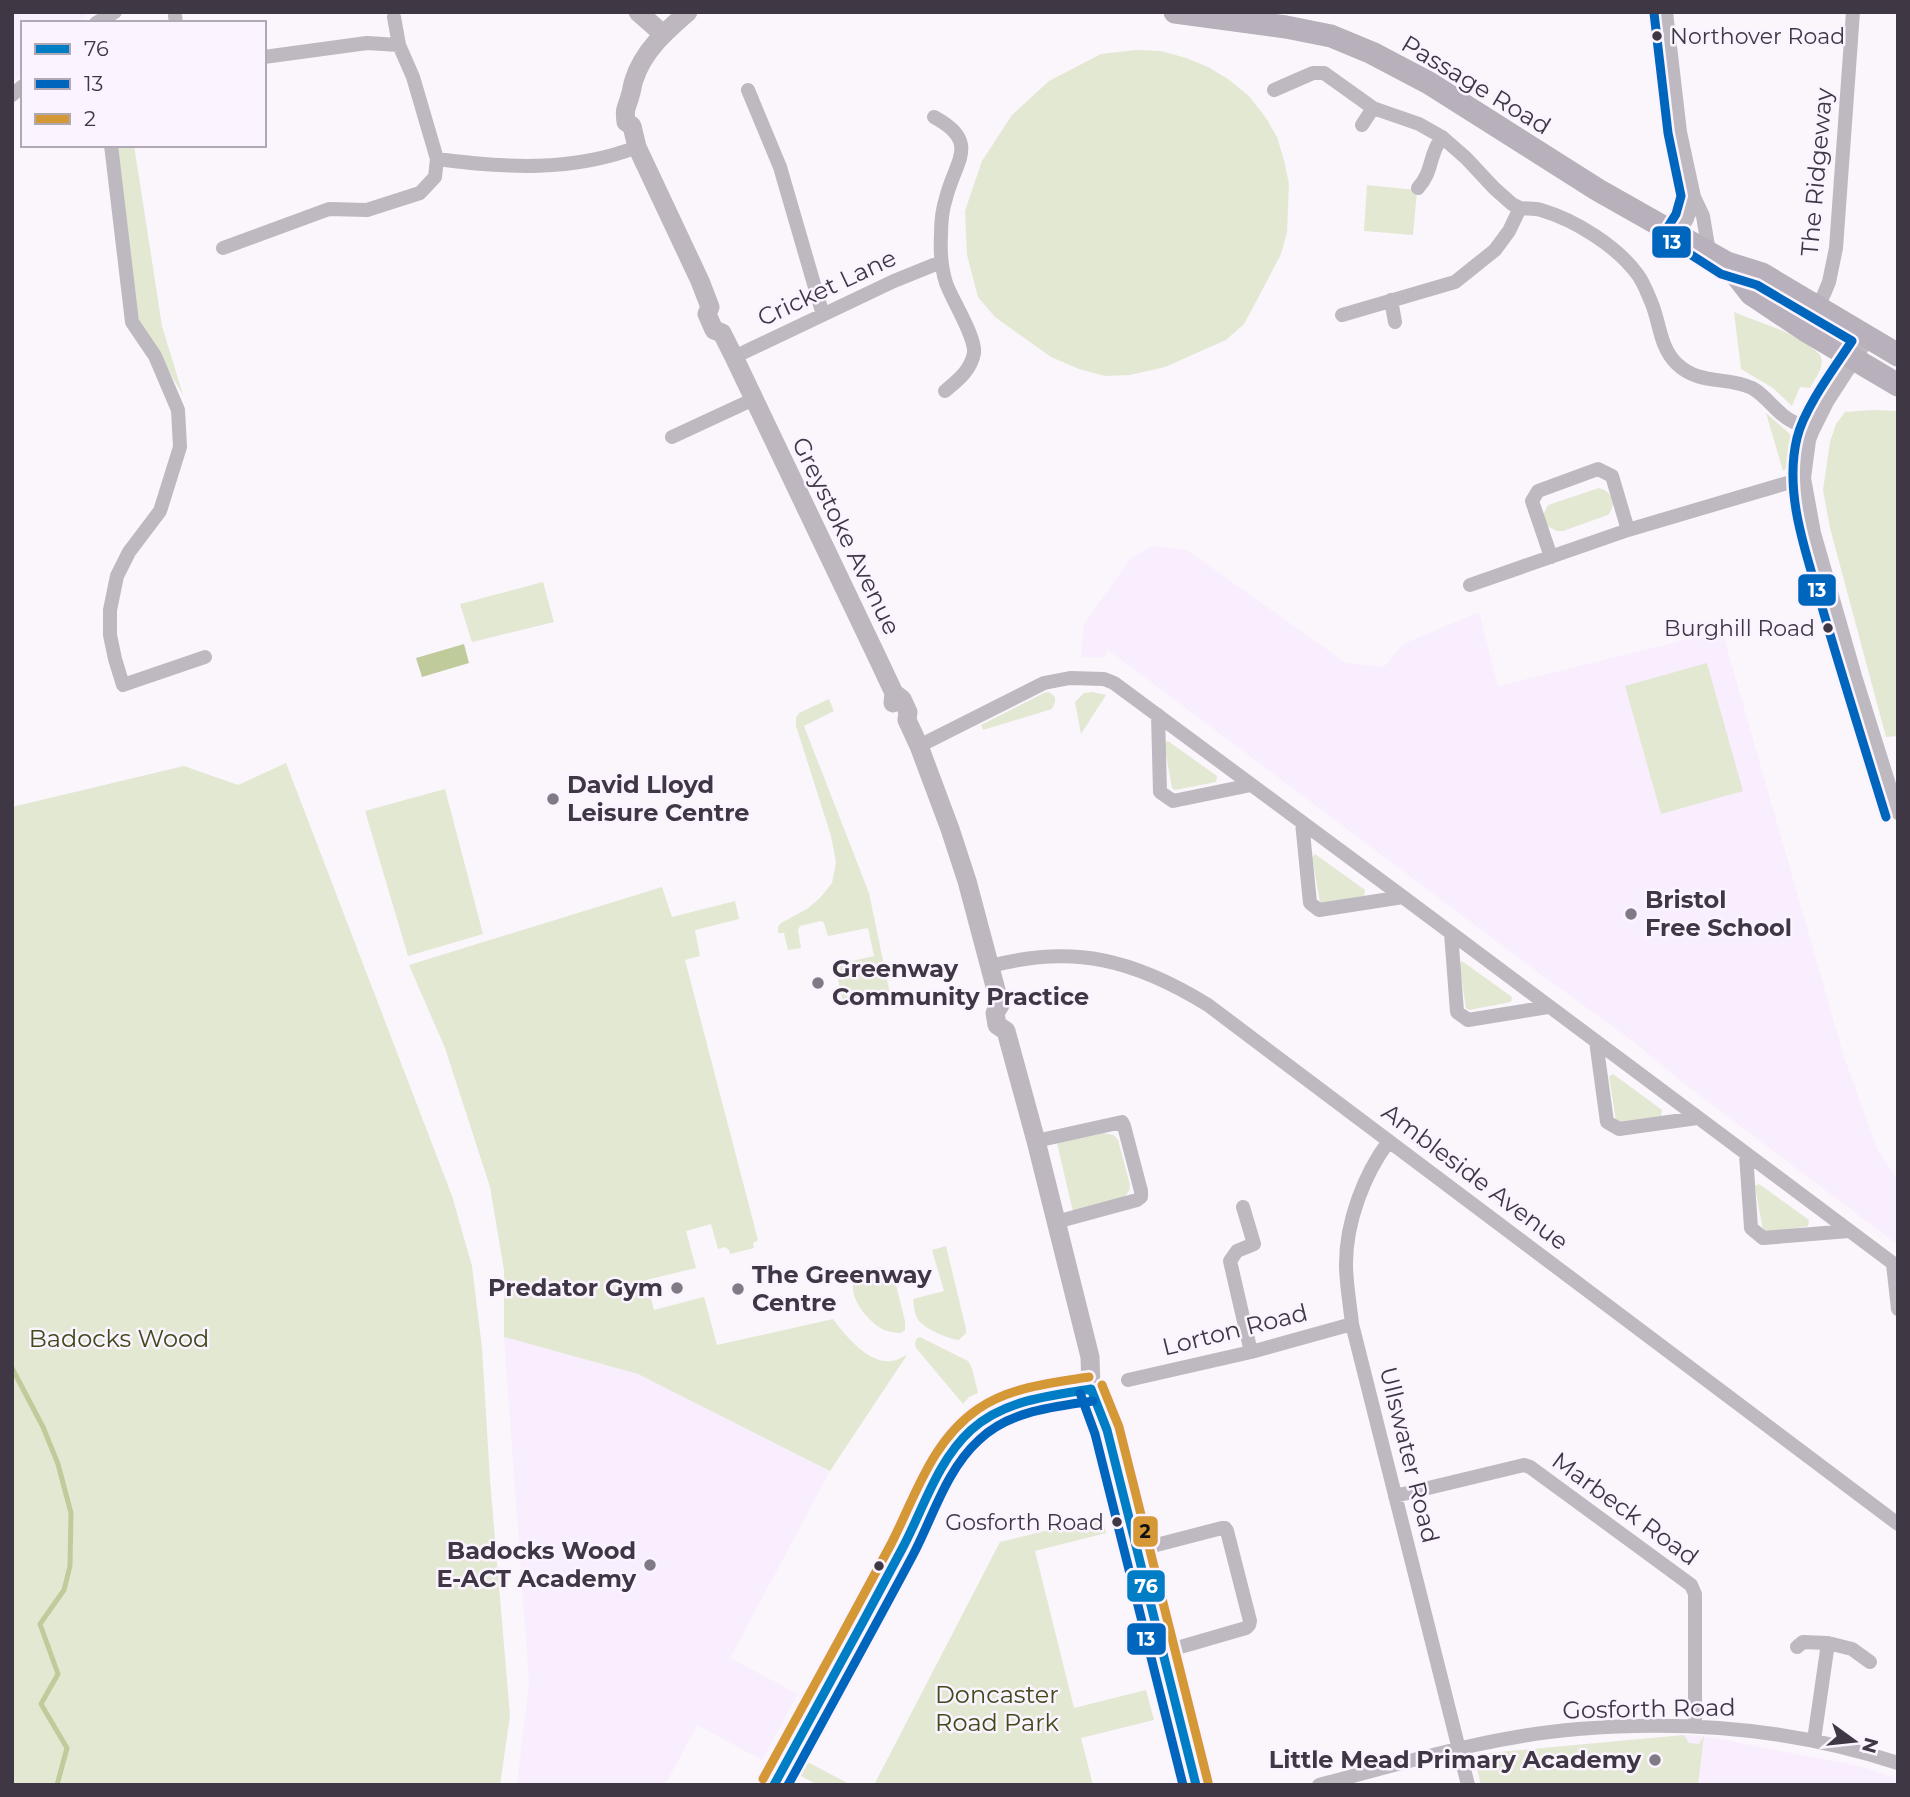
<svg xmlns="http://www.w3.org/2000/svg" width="1910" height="1797" font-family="Montserrat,sans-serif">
  <rect width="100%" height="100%" fill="#faf6fc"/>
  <path fill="#f9eefd" d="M12,12H85L87,14L78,23H23V74L12,83Z
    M1153,546L1187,550L1346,663L1384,667L1403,644L1479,612L1498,686L1722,631L1844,1057L1877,1149L1898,1181V1245L1682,1082L1635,1043L1520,959L1107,649L1105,658L1081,657L1084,624L1131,558Z
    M504,1337L638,1374L830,1471L730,1658L798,1694L762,1760L697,1725L665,1785H517L529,1683Z
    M1684,1735L1704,1736L1863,1767L1898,1779V1785H1481L1477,1769L1489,1753Z"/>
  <path fill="#e3e8d3" d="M1136,50L1161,51L1186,58L1208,67L1228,79L1249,96L1266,118L1277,137L1284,160L1289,184L1287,232L1281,254L1258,298L1244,324L1226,340L1165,367L1130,375L1105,376L1079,369L1051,357L995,317L978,297L967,255L965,211L982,161L1012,115L1049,81L1101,54Z
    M117,145H134L162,326L183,395L138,319Z
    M1367,185L1417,190L1413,235L1364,231Z
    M1734,312C1764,325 1796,331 1820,355C1826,367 1815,378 1810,388L1800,387L1792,406L1773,388L1741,369Z
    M1873,410L1898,411V736L1886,737L1830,528L1823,490L1830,442L1836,424L1845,412Z
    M1766,413L1790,434C1795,445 1792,463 1783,471Z
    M1599,488C1613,492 1617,504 1608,515L1563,531H1557L1547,526L1543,515L1548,505Z
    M543,582L554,622L472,642L460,604Z
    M1707,663L1743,791L1661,814L1625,686Z
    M1049,692L1055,697V702L1052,709L983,730L981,725L1044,693Z
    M1092,692L1106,695L1081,734L1075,702L1084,693Z
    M829,699L834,711L804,726L869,893L890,994L843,1003L835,965L874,956L868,928L828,936L824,923L821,921L800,926L798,930L801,948L788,950L784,933H778V927L781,923L807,909L820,898L832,883L836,862L831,836L796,726V718L799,713Z
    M1168,741L1217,776L1216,782L1175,790L1172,788L1164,743Z
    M286,763L452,1196L472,1266L482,1348L490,1480L510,1716L500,1785H12V807L184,766L238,785Z
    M445,789L483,934L408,956L365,811Z
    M1315,854L1365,890L1364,896L1323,904L1320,902L1312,857Z
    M662,887L672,917L735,901L739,919L695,930L700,956L685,960L758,1240L753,1243L754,1248L730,1254L729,1250L725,1247L718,1249L711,1224L686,1231L696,1268L646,1280L654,1310L704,1297L717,1345L833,1319C845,1335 868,1364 891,1361C896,1361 902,1357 907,1355L830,1471L638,1374L504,1337V1270L490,1187L445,1048L409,965Z
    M1462,961L1512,997L1511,1002L1469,1010L1466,1008L1459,963Z
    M1613,1074L1662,1110L1661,1116L1619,1123L1616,1121L1609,1076Z
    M1103,1133L1114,1135L1118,1140L1130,1185L1129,1191L1123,1199L1073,1212L1057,1143Z
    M1759,1184L1809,1220L1808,1226L1766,1234L1763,1231L1755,1186Z
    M946,1246L966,1329V1333L959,1340C950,1340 924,1328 919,1321C914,1315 914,1305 913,1299L944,1291L932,1250Z
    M881,1267L891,1271L894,1277L905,1321V1330L901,1333C895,1333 889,1332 884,1330C866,1321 841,1290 859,1271Z
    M920,1337L968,1361L972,1368L978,1393L969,1397L963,1404L916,1348L915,1343L917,1338Z
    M1102,1517L1106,1533L1035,1551L1074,1708L1146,1690L1154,1720L1081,1738L1093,1785H874L1000,1542Z
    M1684,1735L1689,1743L1699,1744L1704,1736L1698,1785H1481L1477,1769L1489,1753Z
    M804,1760L851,1785H818L797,1774Z"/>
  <path fill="#c0cb9c" d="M464,644L469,663L422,677L416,658Z"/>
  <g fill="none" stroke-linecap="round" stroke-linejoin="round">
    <path stroke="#c0cb9c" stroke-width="5" d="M12,1368L43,1427L58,1464L71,1513L70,1566L64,1590L40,1624L58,1674L41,1704L67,1748L57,1785"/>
    <path stroke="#beb8c1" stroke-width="14" d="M1666,12L1680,132L1694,197L1703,216L1709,252
      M175,16L176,23
      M96,23L115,12
      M264,57L367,43L399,45
      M748,90L780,167L823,315
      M1274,90L1313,73H1324L1373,108L1419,124L1442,137L1466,158L1494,188L1512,204L1520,208L1509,231L1495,250L1455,282L1342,315
      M12,95L23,86
      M934,117C981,142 955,161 946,198C942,210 941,223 941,235C940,252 941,267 946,283C952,300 976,337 974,353C971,370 958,380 945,391
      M1362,125L1373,108
      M111,145L132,322L155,356L178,410L180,447L160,511L129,552L117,576L110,610V635L115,659L123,685L205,657
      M437,159C504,168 573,172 637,147
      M1418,188C1434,170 1428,156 1442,137
      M1520,208C1527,209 1534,208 1541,210C1575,220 1617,246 1638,275C1644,283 1648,295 1652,304C1660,324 1660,347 1676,363C1699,386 1727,376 1752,388C1765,395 1772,407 1784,416C1792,423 1803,426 1813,430
      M1678,234L1687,219L1694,197
      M223,248L329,209L367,210L420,193L435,177L437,159L413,77L399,45L394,17
      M1391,300L1395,322
      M1805,330L1824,294L1829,282L1836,248L1853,12
      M1869,337L1827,402L1813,430L1809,440L1804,478L1814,533L1855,676L1898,813
      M734,357L894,281L941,262
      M672,437L754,399
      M1551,557L1532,501L1538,491L1598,469L1612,476L1628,530
      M1470,585L1628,530L1804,478
      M1158,715L1160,792L1173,801L1251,785
      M919,746L1044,683L1070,678L1104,679L1114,683L1403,897L1898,1267
      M1302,822L1310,903L1319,910L1403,897
      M1451,933L1457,1012L1468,1020L1548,1007
      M991,966C1074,944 1135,960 1208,1005L1898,1524
      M1596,1041L1607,1122L1619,1129L1697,1118
      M1036,1141L1122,1122L1124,1126L1141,1191V1197L1137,1200L1056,1222
      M1389,1141C1364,1174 1346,1222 1346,1264C1346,1284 1350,1304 1352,1324L1468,1785
      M1746,1154L1751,1228L1763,1238L1849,1231
      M1243,1207L1254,1244L1237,1251L1230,1261L1251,1352
      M1893,1264L1898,1309
      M1128,1380L1251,1352L1352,1324
      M1395,1496L1524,1465L1530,1467L1691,1585L1695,1594V1726
      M1137,1550L1222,1528H1225L1227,1531L1250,1621L1249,1625L1246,1628L1163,1652
      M1828,1643L1852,1649L1870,1662
      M1797,1647L1803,1642L1828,1643L1814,1740
      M1319,1785C1404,1763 1490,1736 1578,1729C1686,1720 1795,1729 1898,1763"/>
    <path stroke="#beb7c0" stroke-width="19" d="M638,12L663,34
      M688,12C666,31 643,51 634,80C632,85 632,91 630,96C627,108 624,107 626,122L632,126L637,147L700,281L710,307L707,314L714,330L722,333L734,357L879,661L894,693L893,703
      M894,693L902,699L908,712L907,720L919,746L950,829L967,881L1000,1005L995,1013L997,1025L1006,1031L1036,1141L1090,1357L1091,1389L1107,1430L1196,1785
      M774,1785C817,1706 860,1626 903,1547C926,1504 943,1446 985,1419C1017,1398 1054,1395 1091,1389"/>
    <path stroke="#b8b0bb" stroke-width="23" d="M1175,12L1286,27L1331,36L1372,53L1429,83L1598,190L1727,263L1762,274L1898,355
      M1727,263L1751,294L1805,330L1898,385"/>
    <g stroke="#fbf3ff" stroke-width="14">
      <path id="bus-1" d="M1091,1389L1107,1430L1196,1785
        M774,1785C817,1706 860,1628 902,1549C923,1510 937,1461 971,1430C1004,1400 1049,1396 1091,1389"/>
    </g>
    <g stroke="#fbf3ff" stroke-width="14">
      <path id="bus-2" d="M1654,13L1668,133L1681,196L1676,214L1666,230L1668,240L1721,274L1757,285L1852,341C1835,367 1804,408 1797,438C1783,496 1808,558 1824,614C1844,682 1865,749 1886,817
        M1080,1393L1095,1434L1183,1785
        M788,1785C830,1708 872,1632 913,1555C933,1517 946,1470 979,1440C1009,1411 1053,1407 1093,1401"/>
    </g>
    <g stroke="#fbf3ff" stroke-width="14">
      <path id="bus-3" d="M1102,1385L1119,1427L1208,1782
        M763,1779C806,1701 848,1624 890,1546C915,1498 931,1441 978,1409C1010,1387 1051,1383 1089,1377"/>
    </g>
    <use href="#bus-1" stroke="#007ec5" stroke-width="9"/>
    <use href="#bus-2" stroke="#0065bd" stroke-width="9"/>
    <use href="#bus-3" stroke="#d59836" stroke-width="9"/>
  </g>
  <g fill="#3f3743" stroke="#fbf3ff" stroke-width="2.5">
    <circle cx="1657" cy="36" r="6"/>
    <circle cx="1828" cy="628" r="6"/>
    <circle cx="1117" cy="1522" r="6"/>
    <circle cx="879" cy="1566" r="6"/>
  </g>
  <g fill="#807a84" stroke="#fbf3ff" stroke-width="2.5">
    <circle cx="553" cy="799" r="7"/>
    <circle cx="1631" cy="914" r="7"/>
    <circle cx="818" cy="983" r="7"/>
    <circle cx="677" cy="1288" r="7"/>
    <circle cx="738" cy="1289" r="7"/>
    <circle cx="650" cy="1565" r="7"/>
    <circle cx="1655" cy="1760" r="7"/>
  </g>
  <g text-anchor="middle" stroke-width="5" stroke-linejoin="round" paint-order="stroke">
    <g font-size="22" fill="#3f3743" stroke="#fbf3ff" text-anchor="end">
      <text x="1670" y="44" text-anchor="start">Northover Road</text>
      <text x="1815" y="636">Burghill Road</text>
      <text x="1104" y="1530">Gosforth Road</text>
    </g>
    <g font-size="24" fill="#3f3743" stroke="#fbf3ff">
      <text transform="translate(1476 85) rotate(31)" y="8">Passage Road</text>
      <text transform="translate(1817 172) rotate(-85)" y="8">The Ridgeway</text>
      <text transform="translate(827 288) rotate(-25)" y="8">Cricket Lane</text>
      <text transform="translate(846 536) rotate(64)" y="8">Greystoke Avenue</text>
      <text transform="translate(1475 1177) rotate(37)" y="8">Ambleside Avenue</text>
      <text transform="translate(1235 1330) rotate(-14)" y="8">Lorton Road</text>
      <text transform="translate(1409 1455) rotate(76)" y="8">Ullswater Road</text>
      <text transform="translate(1625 1509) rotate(36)" y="8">Marbeck Road</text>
      <text transform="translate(1649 1709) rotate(-1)" y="8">Gosforth Road</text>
    </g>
    <g font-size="24" font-weight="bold" fill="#3f3743" stroke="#fbf3ff" text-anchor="start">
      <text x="567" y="793">David Lloyd<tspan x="567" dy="28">Leisure Centre</tspan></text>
      <text x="1645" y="908">Bristol<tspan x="1645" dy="28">Free School</tspan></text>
      <text x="832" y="977">Greenway<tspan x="832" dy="28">Community Practice</tspan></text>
      <text x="752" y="1283">The Greenway<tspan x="752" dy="28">Centre</tspan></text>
      <text x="663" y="1296" text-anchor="end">Predator Gym</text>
      <text x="636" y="1559" text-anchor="end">Badocks Wood<tspan x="636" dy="28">E-ACT Academy</tspan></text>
      <text x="1641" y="1768" text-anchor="end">Little Mead Primary Academy</text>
    </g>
    <g font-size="24" fill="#414b19" stroke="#fbf3ff">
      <text x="119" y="1347">Badocks Wood</text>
      <text x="997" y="1703">Doncaster<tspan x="997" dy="28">Road Park</tspan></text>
    </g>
  </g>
  <g stroke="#fbf3ff" stroke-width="2.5">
    <rect x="1651" y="225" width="41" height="34" rx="7" fill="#0065bd"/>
    <rect x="1797" y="573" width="40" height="34" rx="7" fill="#0065bd"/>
    <rect x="1132" y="1515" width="27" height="33" rx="7" fill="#d59836"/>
    <rect x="1126" y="1569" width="40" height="34" rx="7" fill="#007ec5"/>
    <rect x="1126" y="1622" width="41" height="34" rx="7" fill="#0065bd"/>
  </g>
  <g font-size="19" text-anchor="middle" font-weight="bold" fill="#fff">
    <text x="1672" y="249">13</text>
    <text x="1817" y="597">13</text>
    <text x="1146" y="1593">76</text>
    <text x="1146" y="1646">13</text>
  </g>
  <g font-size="19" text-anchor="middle" font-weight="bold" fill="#111">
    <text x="1145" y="1538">2</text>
  </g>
  <rect width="1910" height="1797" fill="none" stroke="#3f3743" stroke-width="28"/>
  <rect x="21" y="21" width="245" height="126" fill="#fbf3ff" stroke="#b0a8b4" stroke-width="2"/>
  <rect x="35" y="44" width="35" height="10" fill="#007ec5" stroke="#b0a8b4" stroke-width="2"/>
  <text x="84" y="56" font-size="21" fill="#3f3743">76</text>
  <rect x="35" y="79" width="35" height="10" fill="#0065bd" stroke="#b0a8b4" stroke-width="2"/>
  <text x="84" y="91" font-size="21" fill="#3f3743">13</text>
  <rect x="35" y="114" width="35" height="10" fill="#d59836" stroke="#b0a8b4" stroke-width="2"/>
  <text x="84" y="126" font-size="21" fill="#3f3743">2</text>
  <g transform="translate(1854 1741) rotate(105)" stroke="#fbf3ff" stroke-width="5" paint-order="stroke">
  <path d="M0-5L12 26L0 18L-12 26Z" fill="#3f3743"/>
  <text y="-10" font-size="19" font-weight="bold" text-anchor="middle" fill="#3f3743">N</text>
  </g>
</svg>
